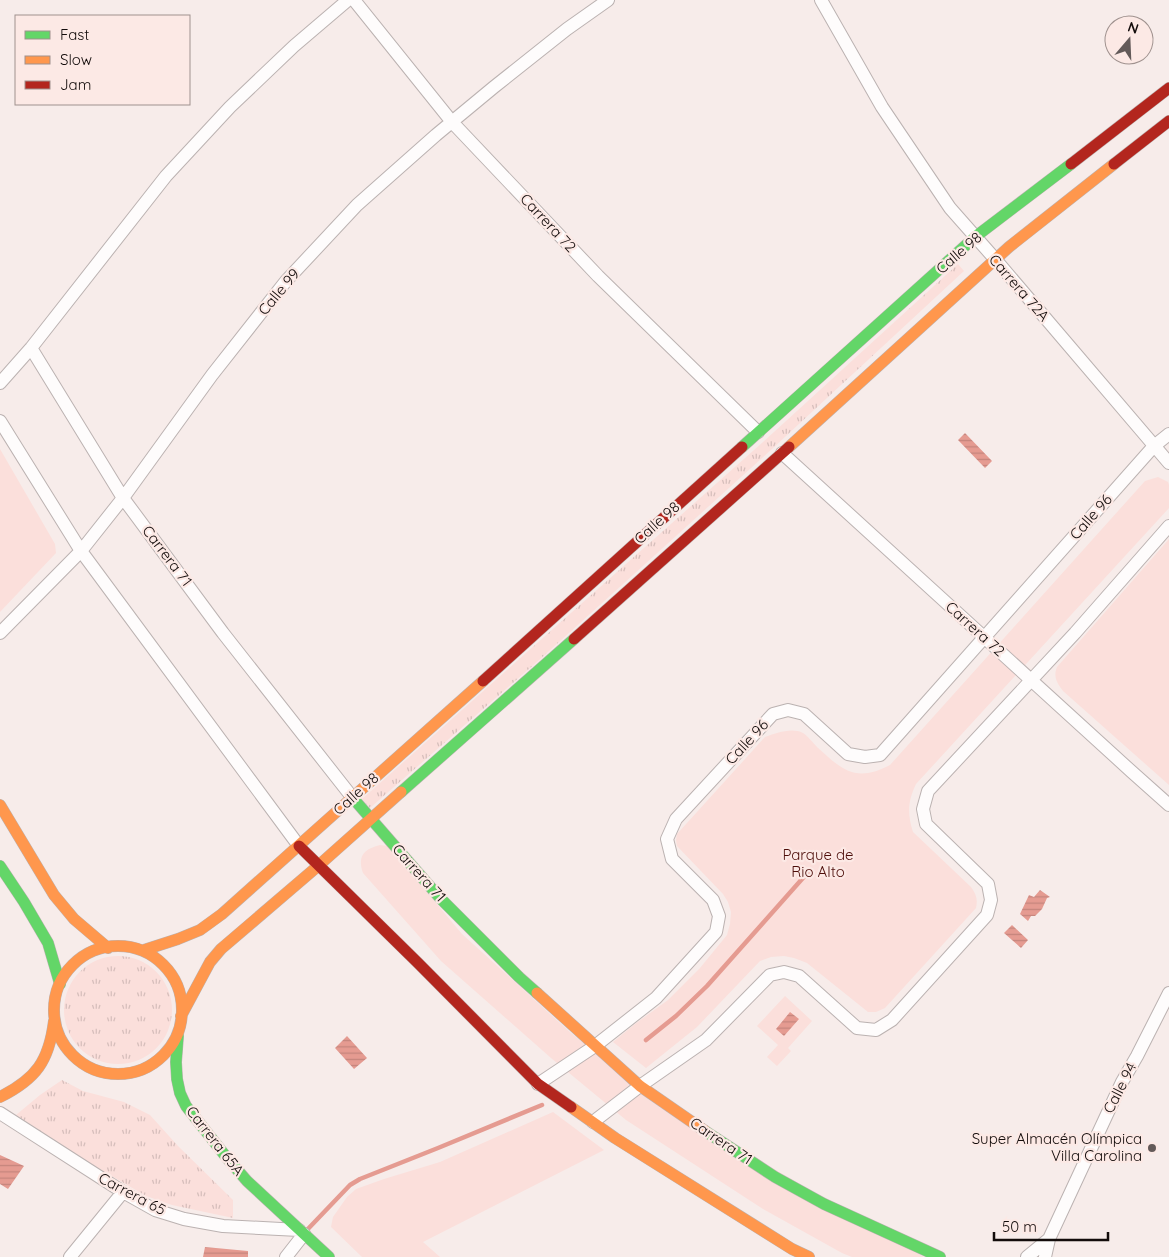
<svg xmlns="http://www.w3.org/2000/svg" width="1169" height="1257" font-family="Quicksand,sans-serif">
  <defs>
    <pattern id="grass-tufts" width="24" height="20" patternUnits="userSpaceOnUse" patternTransform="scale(1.25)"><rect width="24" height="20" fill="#fbdfdb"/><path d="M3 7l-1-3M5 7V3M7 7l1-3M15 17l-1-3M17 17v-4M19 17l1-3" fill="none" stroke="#d6bebb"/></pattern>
    <pattern id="water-rules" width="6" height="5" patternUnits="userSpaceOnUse" patternTransform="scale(1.25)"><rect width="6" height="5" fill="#e59b91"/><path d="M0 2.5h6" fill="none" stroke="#c4847c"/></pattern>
  </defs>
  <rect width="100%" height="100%" fill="#f7ecea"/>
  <path fill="url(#grass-tufts)" d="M958,264L964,271L772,449L537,662L370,808L362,799L763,442Z
    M64 1010a54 54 0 1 1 108 0a54 54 0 1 1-108 0Z
    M62,1080L83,1091L124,1102L150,1115L178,1146L233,1200V1218L172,1205L146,1196L86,1161L16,1115L40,1095Z"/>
  <path fill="#fbdfdb" d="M0,449L55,544L56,553L0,612Z
    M1158,477L1168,482L1169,485V508L916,784C908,801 907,813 913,832L971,887C976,894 978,899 976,908L885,1008L876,1012H868L807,963L794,958L784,956L771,957L760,961L697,1027L646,1068L613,1042L635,1024L668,1000L700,968L727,935L730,924L731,912L728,902L723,894L677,846L676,840L677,834L765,737C776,733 792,727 803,733C808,736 813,743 817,747C842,770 856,783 890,765L1145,481Z
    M1169,539V785L1063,691C1057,683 1053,677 1057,667Z
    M380,845L388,846L462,934L571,1033L653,1098L924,1257H852L842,1253L763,1209L626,1120L551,1058L441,961L363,873C357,856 364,849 380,845Z
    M785,996L812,1021L788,1048L791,1051L777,1066L767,1057L778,1045L757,1026Z
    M553,1112L604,1150L423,1242L440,1257H362L331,1227L333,1217L347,1197L356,1189L384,1179L440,1162Z"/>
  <path fill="url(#water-rules)" d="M965,433L992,461L985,468L958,440Z
    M1040,890L1050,897L1047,898L1042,909L1035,916H1031L1028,921L1020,914L1029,895L1034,897Z
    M1012,925L1028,940L1021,948L1004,933Z
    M790,1012L799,1019L784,1036L776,1029Z
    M347,1036L367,1058L354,1069L335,1048Z
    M0,1155L24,1166L8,1189L0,1184Z
    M205,1247L248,1251V1257H203Z"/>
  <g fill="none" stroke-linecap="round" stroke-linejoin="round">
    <path stroke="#e59b91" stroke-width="4.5" d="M646,1040L676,1016L707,986L810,870
      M306,1231L350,1185L360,1179L438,1148L542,1105"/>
    <g stroke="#bbb2b1" stroke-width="14">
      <path id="street" d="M354,0L452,122L598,276L758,432
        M821,0L882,107L950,208L995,259L1169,463
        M31,348L123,498L223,633L352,797
        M0,383L31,348L166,176L230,107L294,46L348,0
        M0,421L81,551L299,846
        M782,453L1132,772L1169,805
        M0,633L81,551L123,498L212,375L286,281L357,205L436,135L494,87L567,29L608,0
        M538,1084L595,1046L656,998L716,932L719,916L713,900L672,859L667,839L676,819L773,714L788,710L804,714L848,754L865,757L880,755L1154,446L1169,434
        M0,1113L123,1192L155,1210L184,1219L223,1226L299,1230
        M593,1122L640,1086L706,1040L770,975L784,972L799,976L857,1028L876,1030L892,1020L987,915L991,900L988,884L926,824L923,809L928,791L1075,633L1169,526
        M70,1257L123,1192
        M286,1257L304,1234
        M1027,1257L1049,1239
        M1045,1257L1049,1239L1122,1082L1137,1056L1169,993"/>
    </g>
    <g stroke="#bbb2b1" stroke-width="12">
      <path id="fast" d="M742,447L975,237L1071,164
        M401,792L574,639
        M352,797L440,898L519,977L537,993
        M0,866L24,902L48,943L60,984
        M178,1036L176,1062L177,1079L180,1093L186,1106L227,1158L247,1181L329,1257
        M705,1131L775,1177L824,1204L940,1257"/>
    </g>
    <g stroke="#bbb2b1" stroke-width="12">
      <path id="slow" d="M789,447L1009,247L1114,164
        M0,805L54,895L74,919L108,948
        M54 1010a64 64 0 1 1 128 0a64 64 0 1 1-128 0Z
        M144,950L178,939L200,930L222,914L483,681
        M537,993L640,1086L705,1131
        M181,1016L210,962L221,949L318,866L401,792
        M0,1097C36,1079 49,1061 54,1021
        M571,1107L615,1138L792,1249L809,1257"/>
    </g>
    <g stroke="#bbb2b1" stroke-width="12">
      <path id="jam" d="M1071,164L1169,88
        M1114,164L1169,121
        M574,639L789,447
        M483,681L742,447
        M299,846L418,963L538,1084L571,1107"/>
    </g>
    <use href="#street" stroke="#fefcfc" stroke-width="12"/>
    <use href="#fast" stroke="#63d668" stroke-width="11"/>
    <use href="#slow" stroke="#ff974d" stroke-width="11"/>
    <use href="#jam" stroke="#b3261e" stroke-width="11"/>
  </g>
  <circle fill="#635a59" stroke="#fce9e5" stroke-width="2" cx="1152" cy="1148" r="5"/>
  <g text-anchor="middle" stroke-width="4.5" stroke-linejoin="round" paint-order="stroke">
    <g font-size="15" fill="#130c0b" stroke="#fce9e5">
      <text transform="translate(548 223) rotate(47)" y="5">Carrera 72</text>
      <text transform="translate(959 253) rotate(-41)" y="5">Calle 98</text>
      <text transform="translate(1019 288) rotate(49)" y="5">Carrera 72A</text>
      <text transform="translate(279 292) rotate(-50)" y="5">Calle 99</text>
      <text transform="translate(1091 517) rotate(-48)" y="5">Calle 96</text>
      <text transform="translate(657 523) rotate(-42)" y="5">Calle 98</text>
      <text transform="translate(167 556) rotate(53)" y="5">Carrera 71</text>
      <text transform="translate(975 629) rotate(42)" y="5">Carrera 72</text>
      <text transform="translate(747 742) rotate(-47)" y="5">Calle 96</text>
      <text transform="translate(356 794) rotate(-42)" y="5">Calle 98</text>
      <text transform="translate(419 873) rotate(48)" y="5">Carrera 71</text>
      <text transform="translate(1120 1088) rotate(-63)" y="5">Calle 94</text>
      <text transform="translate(215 1141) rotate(52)" y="5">Carrera 65A</text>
      <text transform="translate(721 1141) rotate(34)" y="5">Carrera 71</text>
      <text transform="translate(132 1194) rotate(28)" y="5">Carrera 65</text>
    </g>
    <g font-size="15" fill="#4e0e0a" stroke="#fce9e5">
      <text x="818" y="860">Parque de<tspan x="818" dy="17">Rio Alto</tspan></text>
    </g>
    <g font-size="15" fill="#130c0b" stroke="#fce9e5" text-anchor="end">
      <text x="1142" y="1144">Super Almacén Olímpica<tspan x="1142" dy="17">Villa Carolina</tspan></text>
    </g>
  </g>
  <rect x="15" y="15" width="175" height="90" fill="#fce9e5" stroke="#9f918e"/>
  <rect x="25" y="31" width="25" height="8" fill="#63d668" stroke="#9f918e"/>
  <text x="60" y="40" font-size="15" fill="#130c0b">Fast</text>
  <rect x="25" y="56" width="25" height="8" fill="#ff974d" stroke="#9f918e"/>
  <text x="60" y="65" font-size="15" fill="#130c0b">Slow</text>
  <rect x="25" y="81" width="25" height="8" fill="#b3261e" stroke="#9f918e"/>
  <text x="60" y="90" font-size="15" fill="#130c0b">Jam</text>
  <g transform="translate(1129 40) rotate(19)"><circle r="24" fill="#fce9e5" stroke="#9f918e"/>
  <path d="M0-4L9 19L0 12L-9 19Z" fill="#635a59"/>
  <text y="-8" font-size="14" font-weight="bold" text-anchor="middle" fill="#130c0b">N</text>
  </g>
  <path d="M994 1232v8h114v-8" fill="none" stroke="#130c0b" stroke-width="2.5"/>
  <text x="1002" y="1232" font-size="15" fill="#130c0b" stroke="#fce9e5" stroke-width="4" paint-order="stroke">50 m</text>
</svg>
